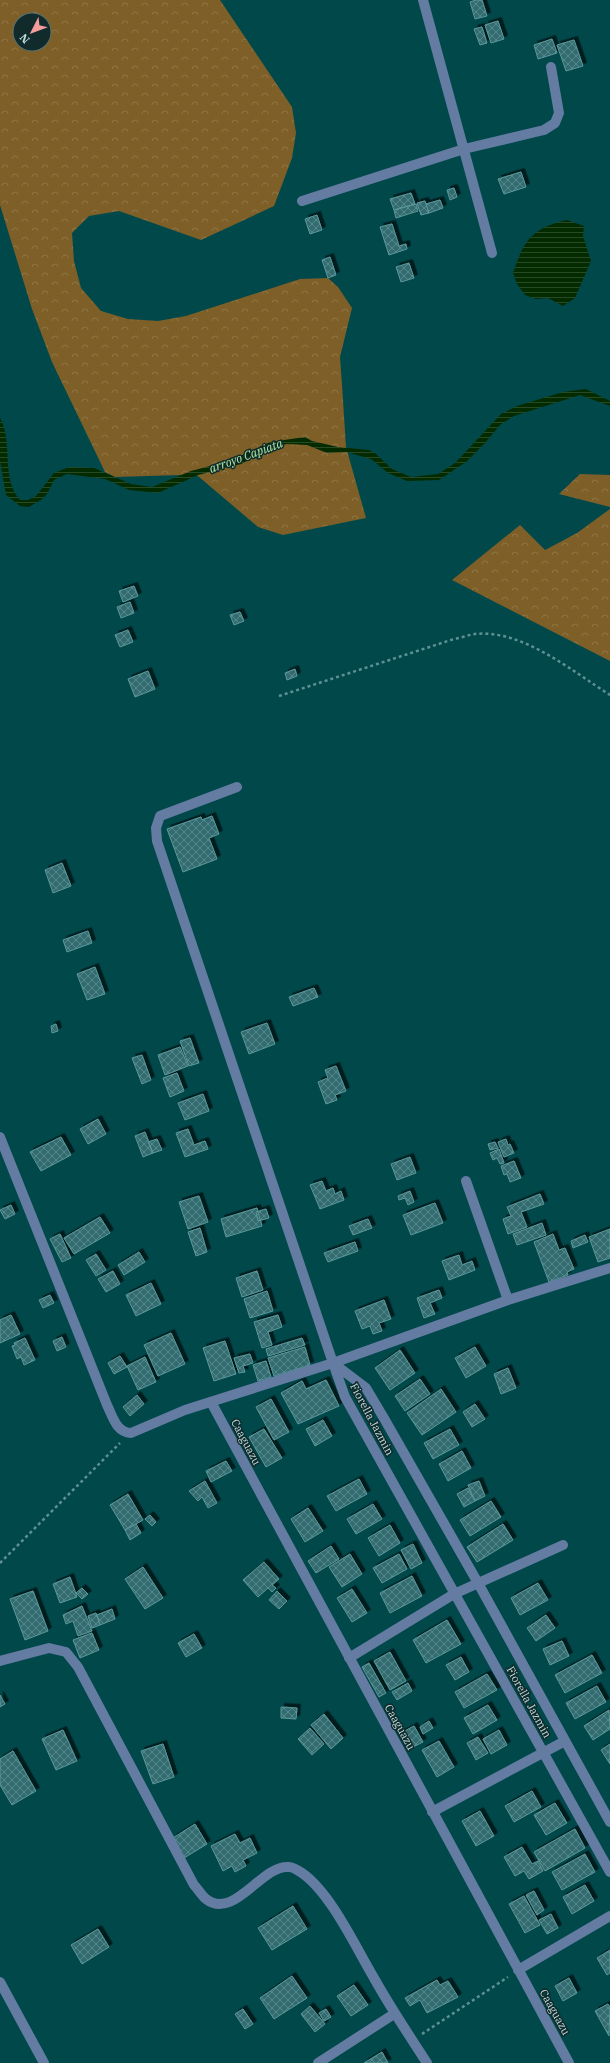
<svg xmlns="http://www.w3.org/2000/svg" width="610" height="2063" font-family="'IBM Plex Serif',serif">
  <defs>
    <pattern id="forest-crowns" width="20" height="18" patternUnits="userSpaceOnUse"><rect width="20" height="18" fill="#7d5f27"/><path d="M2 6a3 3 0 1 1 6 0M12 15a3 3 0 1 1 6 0" fill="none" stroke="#8e7546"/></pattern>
    <pattern id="water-rules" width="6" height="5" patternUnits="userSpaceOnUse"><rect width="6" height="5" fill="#042b00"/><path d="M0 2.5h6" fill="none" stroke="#274925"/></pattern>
    <pattern id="building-cross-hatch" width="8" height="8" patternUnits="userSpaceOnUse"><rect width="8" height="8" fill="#306c6f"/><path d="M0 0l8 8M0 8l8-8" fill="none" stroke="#56878a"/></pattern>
    <filter id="shadow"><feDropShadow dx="3.5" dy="-3.5" stdDeviation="0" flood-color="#0009"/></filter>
  </defs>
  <rect width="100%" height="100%" fill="#01484b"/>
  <path fill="url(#forest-crowns)" fill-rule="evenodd" d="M0,0H220L292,107L296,133L292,158L274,206L201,240L119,211L89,216L72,233L74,261L81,288L101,311L128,319L158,321L186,316L300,279L328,278L338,287L352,308L340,357L342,385L346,447L366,518L283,535L258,527L192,471L184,477L181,475L115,477L105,472L52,362L32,309L0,205ZM20,20H44V44H20Z
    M580,474L610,475V507L559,494Z
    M610,509V661L452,580L520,525L545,550L577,533Z"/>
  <path fill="url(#water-rules)" d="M567,220L584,226L583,236L591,261L575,298L563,306L548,298L536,299L525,295L517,284L513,273C524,240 532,228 567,220Z
    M586,389L610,401V406L580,395L514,416L500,425L485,443L466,462L439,480L407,481L388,473L371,459L364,457L347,452L327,453L307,445L287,444L277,446L241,464L198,475L158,493L129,490L105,479L67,474L54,480L47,494L41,500L29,507L20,506L6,495L0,461V418C14,443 0,477 20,500H28L36,496L54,473L69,467L94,468L131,484L152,487L191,471L229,461L270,442L305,437L312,441L338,447L369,450L375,453L392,469L411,477L438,474L455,463L501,414L517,406L563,392Z"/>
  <path fill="url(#building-cross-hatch)" stroke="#5c979a" filter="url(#shadow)" d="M476,0H482L487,16L475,19L470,2Z
    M498,21L504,39L491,43L485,25Z
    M482,27L487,43L480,45L474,29Z
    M552,39L557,53L538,59L534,45Z
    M574,40L583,66L566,71L557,45Z
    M521,172L526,187L504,194L498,179Z
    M454,188L457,197L450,200L447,190Z
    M411,193L415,204L394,210L390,199Z
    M440,200L443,208L429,213L426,204Z
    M425,201L429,213L421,215L417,203Z
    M416,204L418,211L396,218L394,210Z
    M317,215L322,230L310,234L305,219Z
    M392,224L399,246L406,244L407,249L389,255L380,227Z
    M330,257L336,275L328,278L322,260Z
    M409,263L414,278L401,282L396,267Z
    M134,586L138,596L123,602L119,591Z
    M130,602L134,613L121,618L117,607Z
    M240,612L244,621L234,625L230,615Z
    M128,630L133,642L120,647L115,635Z
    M295,669L297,676L287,680L285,673Z
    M148,671L155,689L135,697L128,679Z
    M212,816L219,834L209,838L217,859L183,872L167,829L201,817L202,820Z
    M62,863L71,886L53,893L45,870Z
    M88,931L92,943L67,952L63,940Z
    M95,967L105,994L87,1000L77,974Z
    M314,988L318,997L293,1006L289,997Z
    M267,1023L275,1044L249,1054L241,1032Z
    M56,1024L58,1031L52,1033L51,1026Z
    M190,1038L199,1063L189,1066L180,1041Z
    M180,1047L188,1066L165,1075L158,1055Z
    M142,1055L151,1080L142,1084L132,1058Z
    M336,1066L346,1091L335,1095L337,1100L326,1104L318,1082L328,1078L325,1070Z
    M177,1073L184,1091L170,1097L163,1078Z
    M203,1094L209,1111L185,1120L178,1103Z
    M98,1119L106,1134L88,1144L80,1129Z
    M188,1129L194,1145L205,1141L208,1149L185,1157L176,1133Z
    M145,1132L153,1153L143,1157L135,1136Z
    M61,1137L71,1155L41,1171L30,1152Z
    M157,1139L162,1150L153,1153L148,1142Z
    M506,1139L508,1145L510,1144L514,1153L504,1157L498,1142Z
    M495,1142L498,1148L490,1150L488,1144Z
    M499,1149L504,1163L500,1164L497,1158L493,1160L490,1153Z
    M410,1157L416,1173L397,1180L391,1164Z
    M514,1161L521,1178L510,1182L507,1174L504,1175L501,1166Z
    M322,1181L326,1191L333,1188L335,1194L341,1191L344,1200L320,1209L310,1185Z
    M410,1191L414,1202L408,1205L405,1198L399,1200L398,1196Z
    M540,1194L544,1204L521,1212L527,1227L508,1234L503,1219L511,1216L507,1207Z
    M199,1196L208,1222L188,1229L179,1202Z
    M435,1203L443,1223L411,1235L403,1215Z
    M11,1205L15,1214L5,1219L0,1210Z
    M257,1208L262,1226L226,1237L221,1219Z
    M266,1209L269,1218L258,1221L256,1212Z
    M100,1217L110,1233L74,1254L64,1238Z
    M368,1219L372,1228L353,1235L349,1226Z
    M542,1223L546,1235L517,1245L513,1234Z
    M200,1228L207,1252L196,1256L188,1232Z
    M610,1229V1258L598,1262L589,1237Z
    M60,1234L71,1258L62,1262L50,1239Z
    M553,1234L559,1250L565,1248L574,1269L567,1272L568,1275L549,1282L534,1242Z
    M585,1235L588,1242L573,1248L571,1241Z
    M355,1242L358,1251L328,1262L324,1253Z
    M139,1252L145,1262L124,1275L118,1265Z
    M96,1254L106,1270L96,1276L86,1260Z
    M459,1255L462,1265L472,1261L475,1270L449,1280L442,1261Z
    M113,1271L120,1284L106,1292L98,1279Z
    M257,1271L263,1290L242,1297L236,1278Z
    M151,1283L161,1304L136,1316L126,1295Z
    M439,1290L442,1298L430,1303L435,1314L424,1318L417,1298Z
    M267,1291L273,1311L250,1318L244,1299Z
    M50,1295L54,1303L43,1308L39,1300Z
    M384,1300L391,1319L379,1323L382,1331L373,1334L370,1326L362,1329L355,1311Z
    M11,1315L20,1334L0,1343V1320Z
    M278,1315L282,1327L268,1332L272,1345L262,1348L254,1322Z
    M171,1333L185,1364L158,1376L144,1345Z
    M62,1337L66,1347L57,1351L53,1341Z
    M25,1338L35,1360L24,1365L21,1357L17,1359L12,1346L15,1345L14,1343Z
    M302,1338L305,1345L268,1356L266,1349Z
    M225,1341L236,1374L214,1381L203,1348Z
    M305,1347L310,1365L274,1376L268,1358Z
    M475,1347L486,1366L466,1378L455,1358Z
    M400,1350L415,1373L390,1390L375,1368Z
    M250,1354L253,1363L243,1366L245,1372L239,1373L234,1358Z
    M120,1356L127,1367L114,1374L108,1363Z
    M145,1357L156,1382L138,1390L127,1366Z
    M266,1361L271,1377L258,1381L253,1365Z
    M508,1368L516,1388L501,1394L494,1374Z
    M420,1379L430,1394L405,1411L395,1396Z
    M326,1380L339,1406L298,1424L281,1393L302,1381L306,1389Z
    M441,1389L456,1412L422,1435L407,1413Z
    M137,1395L144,1404L130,1416L123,1407Z
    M271,1399L289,1432L274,1440L256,1407Z
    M475,1404L485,1419L472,1427L463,1412Z
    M323,1420L332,1436L315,1446L306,1429Z
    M264,1429L282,1458L266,1467L249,1437Z
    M450,1429L459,1445L433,1459L424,1443Z
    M462,1451L471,1468L448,1481L439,1464Z
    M226,1461L232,1471L211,1482L206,1471Z
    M359,1479L367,1494L336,1511L327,1496Z
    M205,1481L217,1503L208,1508L202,1497L198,1501L189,1491Z
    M479,1481L485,1496L475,1501L468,1485Z
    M468,1488L475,1501L464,1507L457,1494Z
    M128,1494L143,1520L125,1530L110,1505Z
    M491,1501L501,1517L470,1536L460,1520Z
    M373,1504L382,1519L356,1534L347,1519Z
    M308,1508L323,1531L305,1542L291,1519Z
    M150,1515L156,1522L152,1526L145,1519Z
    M136,1524L141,1533L130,1540L125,1530Z
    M503,1524L513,1540L477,1562L467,1547Z
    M390,1525L400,1543L379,1556L368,1538Z
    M413,1544L422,1563L411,1569L401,1550Z
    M331,1546L339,1559L316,1573L308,1561Z
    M350,1554L362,1574L342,1587L329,1567Z
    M399,1554L407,1569L382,1583L373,1568Z
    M264,1562L279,1579L272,1585L276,1588L272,1592L268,1588L258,1597L243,1580Z
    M143,1567L163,1598L145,1609L125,1579Z
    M412,1576L422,1596L390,1613L380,1593Z
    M70,1577L77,1597L60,1603L53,1584Z
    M538,1583L548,1600L520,1615L511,1598Z
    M82,1588L88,1594L82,1599L76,1593Z
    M352,1589L367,1613L352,1622L337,1598Z
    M33,1591L48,1631L25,1640L10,1599Z
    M277,1591L287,1601L279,1609L269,1600Z
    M82,1606L92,1631L78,1636L73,1621L66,1624L63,1615Z
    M112,1609L115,1619L100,1625L97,1615Z
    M96,1613L100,1625L92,1628L88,1616Z
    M546,1615L555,1628L536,1641L527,1628Z
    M447,1620L461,1644L426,1663L413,1640Z
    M92,1633L99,1650L80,1658L73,1640Z
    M194,1634L202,1648L186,1657L178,1643Z
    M562,1641L569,1656L550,1665L543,1649Z
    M390,1652L406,1681L390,1690L374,1661Z
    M592,1655L602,1673L565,1693L555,1675Z
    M461,1657L469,1672L455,1680L446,1665Z
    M369,1663L386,1693L379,1697L362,1667Z
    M487,1674L497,1690L464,1708L455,1692Z
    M408,1683L412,1691L397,1700L392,1692Z
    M597,1686L606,1702L575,1719L566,1703Z
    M0,1695L5,1704L0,1707Z
    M488,1705L497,1720L473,1734L464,1718Z
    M281,1707L297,1708L296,1719L281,1718Z
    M609,1710L610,1729L593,1740L584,1726Z
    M324,1714L343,1738L331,1749L311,1725Z
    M429,1721L433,1728L423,1734L420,1727Z
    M414,1726L423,1742L409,1749L401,1733Z
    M310,1728L324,1744L312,1755L298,1739Z
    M63,1730L77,1761L56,1770L42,1739Z
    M499,1730L507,1745L491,1754L483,1739Z
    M478,1737L488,1753L476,1760L467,1743Z
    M439,1741L454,1767L437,1777L422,1750Z
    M163,1744L174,1777L153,1784L141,1751Z
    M610,1744V1764L601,1750Z
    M13,1751L36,1791L12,1805L0,1785V1759Z
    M532,1791L541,1807L514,1822L505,1806Z
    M555,1803L567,1823L546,1835L534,1815Z
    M480,1811L494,1836L476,1846L462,1821Z
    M195,1824L207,1844L184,1858L173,1838Z
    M575,1829L585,1848L545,1871L534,1852Z
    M235,1834L240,1843L250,1838L257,1853L243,1860L246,1866L235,1872L232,1866L223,1871L211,1846Z
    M522,1847L532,1864L538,1861L543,1871L529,1879L524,1871L515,1876L504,1857Z
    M585,1854L595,1872L562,1890L552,1872Z
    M585,1885L594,1901L572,1914L563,1897Z
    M534,1891L544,1910L537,1915L526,1895Z
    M524,1896L540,1925L525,1933L509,1904Z
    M293,1906L307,1929L272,1950L258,1928Z
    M551,1914L558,1928L547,1934L539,1920Z
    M98,1929L109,1947L82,1964L71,1945Z
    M610,1950V1973L607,1975L597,1958Z
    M292,1976L307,1998L274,2019L260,1998Z
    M569,1978L577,1993L563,2001L555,1986Z
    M437,1980L440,1985L448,1981L458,1997L427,2013L420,2000L410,2006L405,1998Z
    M354,1985L368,2005L351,2016L337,1996Z
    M608,2004L610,2007L609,2036L595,2011Z
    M310,2006L325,2024L315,2032L301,2014Z
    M243,2009L253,2024L245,2029L235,2014Z
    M326,2009L331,2017L324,2021L319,2013Z
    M382,2052L388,2063H364Z"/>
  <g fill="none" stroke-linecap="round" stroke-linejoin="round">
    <path stroke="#5f9194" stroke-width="2.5" stroke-dasharray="3 3" stroke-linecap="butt" d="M279,696L454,639C461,638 468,635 475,634C522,629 572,671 610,695
      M0,1563L120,1443
      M422,2034L508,1977"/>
    <path stroke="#647ca2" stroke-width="10" d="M423,0L492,253
      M302,201L464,149L544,130L555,123L559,113L551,67
      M237,787L160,816L156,828L157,841L333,1363L345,1397L610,1872
      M0,1137L107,1405C113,1417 116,1432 131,1433L185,1410L333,1363L508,1300L610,1268
      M466,1181L508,1300
      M333,1363L366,1388L385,1420L478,1583L610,1822
      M211,1402L569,2063
      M349,1658L454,1594L563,1545
      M0,1661L49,1648L66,1652L78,1667L194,1885C198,1889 202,1896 206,1899C234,1921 262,1864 289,1867C292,1867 299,1871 302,1873C331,1893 356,1948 374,1978C390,2007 409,2035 427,2063
      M432,1812L565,1741
      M518,1970L610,1916
      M0,1982L44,2063
      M318,2063L394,2014"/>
  </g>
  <g text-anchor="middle" stroke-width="3" stroke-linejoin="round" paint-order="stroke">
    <g font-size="11" fill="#bfdcde" stroke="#112a2b">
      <text transform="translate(372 1419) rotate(62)" y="4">Fiorella Jazmin</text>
      <text transform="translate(246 1442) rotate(62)" y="4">Caaguazu</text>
      <text transform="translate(529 1702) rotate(61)" y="4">Fiorella Jazmin</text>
      <text transform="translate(400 1727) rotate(61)" y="4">Caaguazu</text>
      <text transform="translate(555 2012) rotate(61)" y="4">Caaguazu</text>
    </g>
    <g font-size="12" font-style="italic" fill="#afeba2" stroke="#112a2b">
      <text transform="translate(246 456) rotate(-20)" y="4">arroyo Capiata</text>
    </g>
  </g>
  <g transform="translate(32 32) rotate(228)"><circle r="19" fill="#112a2b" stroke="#577173"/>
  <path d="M0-3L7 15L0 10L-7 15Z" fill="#f59b9b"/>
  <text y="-6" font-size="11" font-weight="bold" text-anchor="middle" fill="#bfdcde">N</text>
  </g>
</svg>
